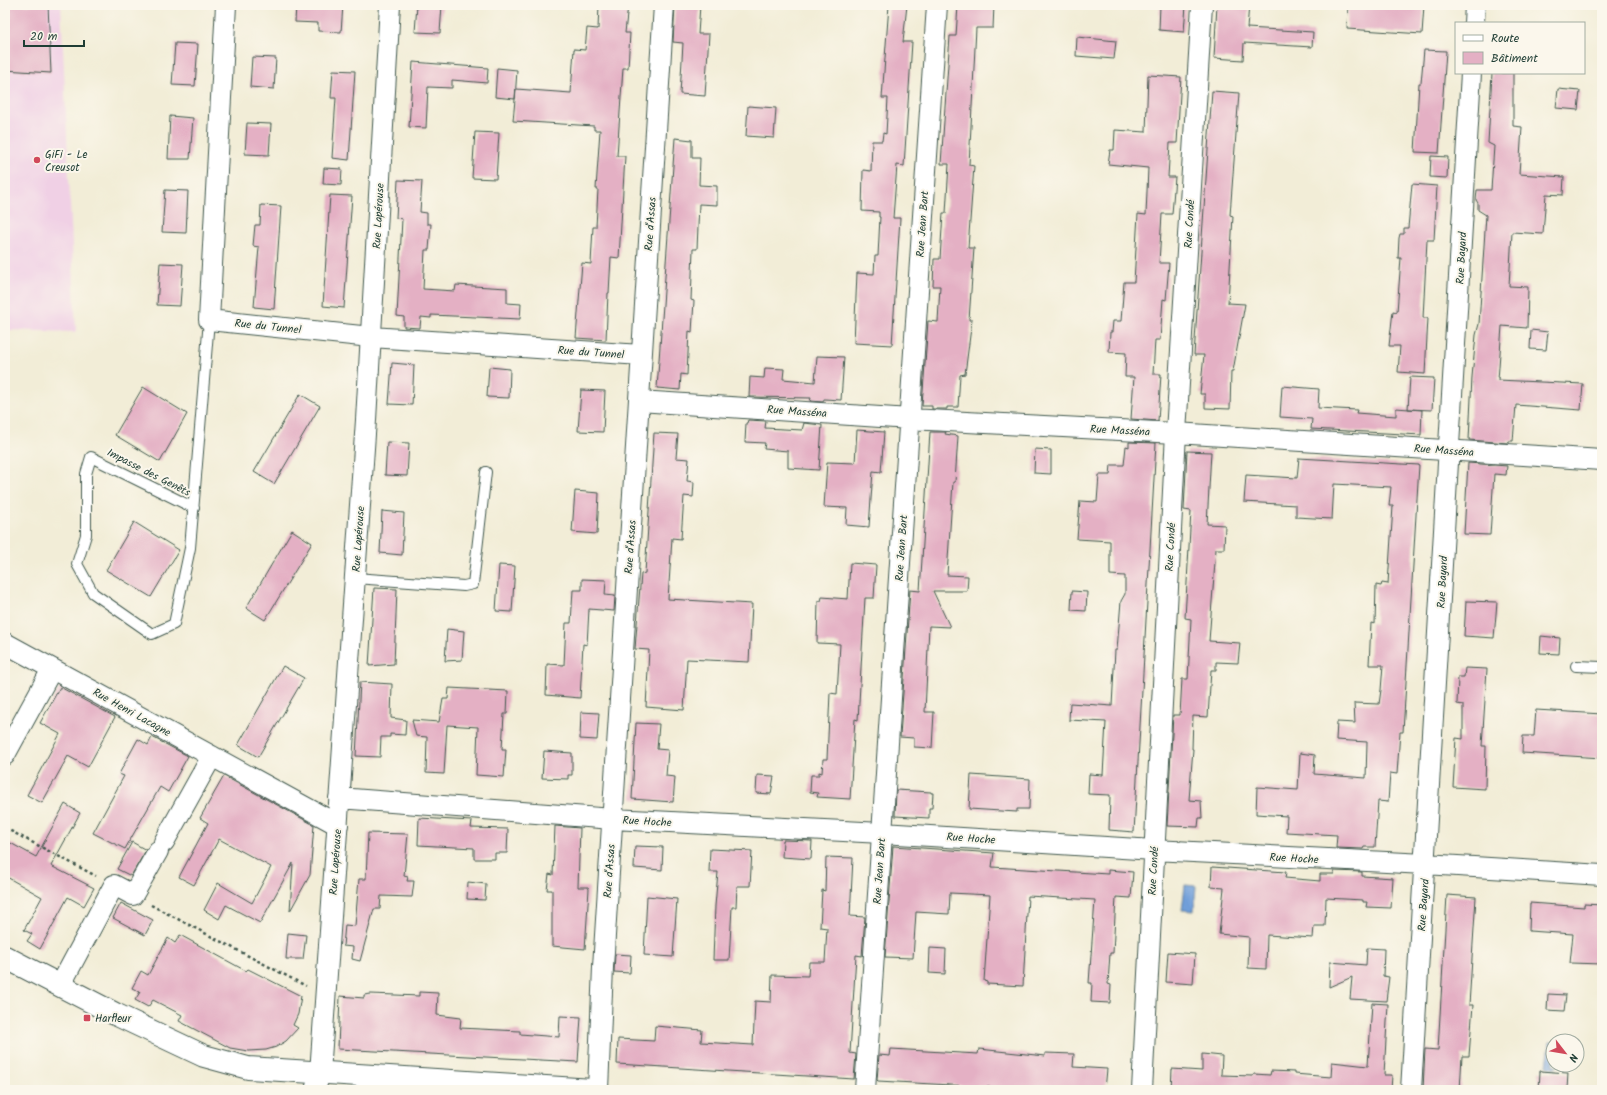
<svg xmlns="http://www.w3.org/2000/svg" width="1607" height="1095" font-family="Kalam,sans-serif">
  <rect width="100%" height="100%" fill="#fbf7ec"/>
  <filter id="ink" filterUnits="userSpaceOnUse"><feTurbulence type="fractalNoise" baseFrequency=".025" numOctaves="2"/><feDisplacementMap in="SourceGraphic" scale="8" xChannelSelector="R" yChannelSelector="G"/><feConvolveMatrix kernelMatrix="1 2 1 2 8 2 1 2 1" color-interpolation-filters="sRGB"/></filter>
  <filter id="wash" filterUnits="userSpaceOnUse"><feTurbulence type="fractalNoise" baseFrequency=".012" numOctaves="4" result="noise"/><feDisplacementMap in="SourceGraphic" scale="16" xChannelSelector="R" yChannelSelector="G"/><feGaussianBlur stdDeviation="0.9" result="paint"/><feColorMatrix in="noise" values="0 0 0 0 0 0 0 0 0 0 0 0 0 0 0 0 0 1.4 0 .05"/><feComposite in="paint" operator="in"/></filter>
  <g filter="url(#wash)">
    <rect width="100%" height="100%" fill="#f2edd7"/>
    <path fill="#f0d0e5" d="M5,5H61L76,332L5,330Z"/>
    <path fill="#709ed9" stroke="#486e86" d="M1185,885L1196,886L1194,911L1182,910Z
      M1550,1042H1553V1065H1558L1554,1068L1547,1065Z"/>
    <g id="blocks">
      <path fill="#e4b0c4" d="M5,5H48L51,73L5,70Z
        M296,5H343L341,32L318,31V23L295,22Z
        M417,5H442L440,33L415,32Z
        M599,5H628L625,33H630L628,68H623L617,156H625L619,258L611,257L609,293H608L606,340L576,338L582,263L591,264L593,227H596L598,189H596L600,130H594V126L513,121L516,89L571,93L574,49L585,50L587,28L598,29Z
        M675,5H700L698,34H709L705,96L680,94L683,43L673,42Z
        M889,5H907L903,42H912L904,166L897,165L893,218H900L892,345L854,343L857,273L874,274L875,256H878L880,217H879V212L862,211L863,170L871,171L872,141H882L883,133L886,134L888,98H882Z
        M958,5H994L993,28H976L969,165L974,166L968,248H974L969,320H972L965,374L960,375L958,407H947V409H932V406H922L928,321L938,322L940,286H933L934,259H940L943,213H946L949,164H941L950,36H956Z
        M1160,5H1186L1184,32L1159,30Z
        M1217,5H1249L1247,28L1313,32L1312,47L1244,43L1243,60L1214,58Z
        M1348,5H1424L1422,34L1347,29Z
        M1077,37L1116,41L1114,59L1076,56Z
        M175,43L198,44L195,86L172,85Z
        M1424,50L1446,51L1439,153L1415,152L1419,83H1421Z
        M252,57L276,58L274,89L250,87Z
        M413,62L488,68L487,83L452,80V88L428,87L426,128L409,127Z
        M497,68L517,70L515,99L495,97Z
        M333,70L355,71L349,160L332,158L336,98H331Z
        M1492,73H1513V126L1522,127L1519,174L1564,177L1563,195L1546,194L1543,234L1512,232L1509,286L1528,287L1527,328L1502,326L1498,380L1583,384L1581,410L1516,405L1513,441H1508V443L1469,440L1472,377L1476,335L1479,324L1486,215L1478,210V203L1476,200L1477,190H1491L1494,146L1488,143Z
        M1148,75L1181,77L1177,143H1170L1168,177H1175L1172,214H1162L1159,263H1169L1166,300L1163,299L1160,340H1155L1153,374H1161L1158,421L1131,419L1134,377H1125L1126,353L1109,352L1110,332H1112L1113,321H1121L1124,282H1134L1138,214L1146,215L1148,168L1108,164L1110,150H1114L1115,130L1146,132Z
        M1558,89L1580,91L1578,110L1556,108Z
        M1212,91L1239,93L1230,215L1233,216L1228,303L1245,304L1233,371H1231L1230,409L1205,408V394H1200L1204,355H1194Z
        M748,106L776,108L774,138L746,136Z
        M170,116L193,118L190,159H168Z
        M247,123L271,124L269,155L245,154Z
        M475,132L499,133L496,179L472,178Z
        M675,138L692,140V158H700L699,185L717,186V205L699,204L697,249H693L691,300L694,301L692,332L689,331L687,375L681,374L680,390L657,388Z
        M1431,156L1448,157L1447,178L1430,177Z
        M324,168L342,169L341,185L323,184Z
        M398,180L422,181L420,212L427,213V224H431L429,250H425L423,289L455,291L456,285L507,288V303L521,304L520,319L431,315V318L421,317L420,328L404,327V317L397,316L402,219L396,218Z
        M1412,184L1437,186L1434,240H1427L1423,318H1428L1425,374L1398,372L1400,346H1389L1393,311L1397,312L1401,258H1398L1399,238L1400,234H1404V228H1408Z
        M165,190L188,191L186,233L162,232Z
        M330,195L352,196L344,308L323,306Z
        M261,205L281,206L274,309L254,307L259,247L253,246L255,225H260Z
        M160,263L183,264L180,306L157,305Z
        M1531,330L1548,332L1546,350L1530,349Z
        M817,356L844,357L841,400L824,399L823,402L810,401L811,398L749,397L750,377L764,378L765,368L784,369L783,379L815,382Z
        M392,363L414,365L412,405L389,404Z
        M489,367L510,369L509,398L487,397Z
        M1410,377L1434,378L1432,410L1408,409Z
        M1282,386L1319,389L1318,408L1357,410L1356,413L1396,416V408L1422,410L1421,435L1311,429L1312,419L1280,417Z
        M143,387L187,414L160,462L115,435Z
        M581,390L605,391L603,432L578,431Z
        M300,394L320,406L274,484L254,472Z
        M748,420L766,421L765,428L802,430L804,423L822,425L819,470L788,468V451L764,449L765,443L745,442L746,423H747Z
        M857,430L884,432L881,472L873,471L869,527L846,525L847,508L824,507L827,462L855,463Z
        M930,432H946L945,434L958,436L955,482H953L947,575L968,576L967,591H933L950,627L929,626L925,712H934L932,748L914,747V738L900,737L910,590L920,591Z
        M654,433L678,434L676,458L689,459L687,481L694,482L693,497L684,496L681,539L672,538L668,599L752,604L749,662L687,659L684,710L646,707L649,650L635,649L641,574L645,573Z
        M387,442L409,443L407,476L385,475Z
        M1129,442L1156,443L1134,832L1109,830L1110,795L1088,794L1089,774L1103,775L1106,722L1069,720L1070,703L1112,706L1115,650H1117L1121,601L1125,594V576L1110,575V541L1077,539L1080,501L1097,502L1099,475H1110L1111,465H1124L1126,446L1129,447Z
        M1035,449L1051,450V474L1034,473Z
        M1187,451L1211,452L1207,524L1225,525L1224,549H1216L1209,641L1240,643L1238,663L1216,662V670H1211L1208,717L1193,716L1192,749H1193L1189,800L1201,801L1202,818H1199L1198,827L1167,826L1173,715H1180L1182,679H1188L1191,619L1185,618L1191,511L1184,510Z
        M1299,458L1419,465L1403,732H1400L1397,774L1390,773L1388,802L1378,801L1375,847H1364L1363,849L1336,848L1337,835L1286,832L1287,816L1256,814L1257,787L1298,790L1300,753L1315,755L1314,774L1366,778L1367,742L1336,740L1337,722L1355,723L1354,703L1379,704L1381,690L1383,665H1369L1371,623L1375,624L1376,585L1381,586L1382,583L1388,584L1393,506H1389L1391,487L1334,484L1332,519L1296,517V505L1244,502L1246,475L1297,478Z
        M1468,463L1507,466L1506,475L1494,474L1490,535L1464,534Z
        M575,491L599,493L597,534L572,532Z
        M382,511L404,513L402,555L380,553Z
        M134,522L179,550L151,597L106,570Z
        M292,530L312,543L265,620L246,608Z
        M850,563L876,565L874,598H865L858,720L855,719L850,799L817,797L818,793L810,792L811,775H819V772L822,773L823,759H827L830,693L837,694L840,644L817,643L818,601H821L822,597L848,599Z
        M499,565L515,566L512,612L496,611Z
        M582,579L606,580L605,595L615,596L614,611L589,609L587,645L583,644L580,698L546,695L547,664L564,665L566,623H571L573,590H582Z
        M374,588L397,589L394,664L369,666Z
        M1072,591L1087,592L1086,611L1071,610Z
        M1466,601L1497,602L1494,638L1464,636Z
        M447,629L464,631L462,660L445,661Z
        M1541,636L1560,638L1559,654L1540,653Z
        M283,666L304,678L258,757L238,745Z
        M1465,668L1487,669L1482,746H1486L1485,789L1453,787L1456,738L1463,739V705L1457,704L1458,677H1464Z
        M360,682L392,684L391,718L406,720L405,735L390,734V737H381L380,757L356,756Z
        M60,687L115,717L88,767L68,756L42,803L27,795L60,734L40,723Z
        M449,688L508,691L507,714H504L502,749H506L504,777L476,775L478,727L447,725L444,774L426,773L427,737L416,736L412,720L439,722L443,699H448Z
        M1536,710L1602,714V758L1522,753L1523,736H1534Z
        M581,712L599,713L597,740L580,739Z
        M636,723L659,724L657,749L668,750L666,776L675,777L673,802L632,799Z
        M152,737L188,756L168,792L160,787L125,849L93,833L124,776L119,774L138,739L148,745Z
        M544,751L572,753V775H568V779L542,778Z
        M757,775L774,776L771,794L756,793Z
        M971,775L1030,779L1029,809H1017V812L969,809Z
        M224,776L314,825L310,875L290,911L293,863L260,923L226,905L219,919L204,910L218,883L252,903L271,867L219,839L194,885L179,877L208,823L200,818Z
        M896,790L931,792V793H933L932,808H929V818L895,816Z
        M65,804L80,813L51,866L94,888L84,906L68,897L40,949L27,941L32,934L24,930L42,897L5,876V840L36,857Z
        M419,818L472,821L471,828L508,829L507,853H495V859H474V848L418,845Z
        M555,826L580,828L578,887H588L589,889L585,949L552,946V890H547L549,874L553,875Z
        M368,833L408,834L404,876L408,877L407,881H414L412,897L381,896L380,909H374L360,961L352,959L353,947L343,946L345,925L355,926L359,879H366Z
        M783,840L812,841L811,859L782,857Z
        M132,842L146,850L131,876L117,869Z
        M635,846L663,847L662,870L634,868Z
        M893,846L994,853L992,867L1108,874V870L1133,872L1131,898L1116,897L1113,953H1110L1108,984L1111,985L1110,1003L1091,1002L1092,983H1089L1095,900L1028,896L1023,986L987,984V982L984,981L990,895L950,893L949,914L916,912L913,958L885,957Z
        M710,849L752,851L750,886H737L736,907H732L729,960H713L715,906L718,872H709Z
        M826,857L853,858L850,916L865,917L862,956L856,955L850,1053L856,1054L854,1079L617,1064L618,1039L654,1041L655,1026L702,1030L701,1042L753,1045L755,1001L771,1002L772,975L808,976L809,962H825L827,928L820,927L822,890L825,891Z
        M1212,867L1286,872L1285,878L1320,881V874H1334V871L1362,872V876L1393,878L1391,908L1366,907L1367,902H1363V900L1326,898L1325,926H1314L1313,938L1267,935L1266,969L1248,968L1249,937L1219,934L1224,888L1211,887Z
        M468,882L486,884L485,900L467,899Z
        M1447,895L1476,897L1469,1005H1473L1469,1056H1462L1460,1090H1423L1425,1049L1438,1050Z
        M647,896L677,899L673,957L644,955Z
        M121,903L153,920L145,935L113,918Z
        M1530,903L1584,907V904L1602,905V964L1570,963L1573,934L1529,931Z
        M288,933L306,935L303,959H286Z
        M180,935L246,971L248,969L301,996L298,1014L293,1025L298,1028L286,1041L276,1047L266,1050L248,1051L230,1048L179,1021L182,1015L153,1000L148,1007L135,1000L140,992L132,988L141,971L148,975L168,938L175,943Z
        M930,948L946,949L945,974L929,973Z
        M1367,948L1384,949L1383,976L1389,977L1386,1001L1350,999L1352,977L1329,987L1330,962L1366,965Z
        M1168,952L1195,954L1193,984L1166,982Z
        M615,954L631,955L630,973L614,972Z
        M419,992L438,993L437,1015L461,1018L460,1028L520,1031V1034L559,1037L560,1016L581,1017L578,1062L338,1049L340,996L364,998V995L371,994L419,996Z
        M1548,994L1566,995L1564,1011L1547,1010Z
        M1372,1003L1388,1004L1384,1075H1392L1391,1090H1171L1172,1069L1202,1071V1054L1222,1056L1221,1075L1253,1076L1254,1074L1270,1075L1271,1071L1294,1072V1074L1331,1077L1332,1062L1368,1066Z
        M891,1049L978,1054L979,1049L1045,1056V1053L1074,1054L1073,1067L1107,1069L1105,1090H1041L878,1081L877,1080L879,1055L890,1056Z
        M1540,1071L1568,1073L1567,1090H1539Z"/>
    </g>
  </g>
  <g filter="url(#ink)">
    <use href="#blocks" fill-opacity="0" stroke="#3f574c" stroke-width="1"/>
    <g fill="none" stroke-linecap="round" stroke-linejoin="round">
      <g stroke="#3f574c" stroke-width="12">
        <path id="service" d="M194,508L91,457L86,474V535L77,564L93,593L152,634L174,624L190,548L209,320
          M355,578L464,586L473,584L486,472
          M1576,666L1602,667"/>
      </g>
      <g stroke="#3f574c" stroke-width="22">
        <path id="minor" d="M226,5L209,320L371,337L641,355
          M1474,23L1475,5
          M639,401L910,419L1176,433L1602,460
          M5,643L338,825
          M5,755L52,669
          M339,798L613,819L882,833L1154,850L1425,864L1602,875
          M164,842L212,756
          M60,986L114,885L133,895L158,851
          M315,1090L320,1073L366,420L390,5
          M598,1090L603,967L664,5
          M865,1090L937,5
          M1142,1090L1176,433L1202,5
          M1411,1090L1471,73"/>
      </g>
      <g stroke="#3f574c" stroke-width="24">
        <path id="tertiary" d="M5,957L115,1014L204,1056L248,1068L593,1090"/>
      </g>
      <path stroke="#3f574c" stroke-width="2.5" stroke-dasharray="3 3" stroke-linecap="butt" d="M5,828L96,876
        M151,905L306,986"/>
      <use href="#service" stroke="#fff" stroke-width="10"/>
      <use href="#minor" stroke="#fff" stroke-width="20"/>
      <use href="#tertiary" stroke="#fff" stroke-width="22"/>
    </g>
  </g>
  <g fill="#d1495b" stroke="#fbf7ec" stroke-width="1.5">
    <circle cx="37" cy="160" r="4"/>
    <rect x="83" y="1014" width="8" height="8" rx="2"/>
  </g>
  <g text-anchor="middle" stroke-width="4" stroke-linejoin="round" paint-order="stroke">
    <g font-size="11" fill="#1f3d34" stroke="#fbf7ec" text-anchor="start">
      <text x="45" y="158">GiFi - Le<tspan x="45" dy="13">Creusot</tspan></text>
      <text x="95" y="1022">Harfleur</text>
    </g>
    <g font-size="11" fill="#1f3d34" stroke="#fbf7ec">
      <text transform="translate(378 216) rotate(-87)" y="4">Rue Lapérouse</text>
      <text transform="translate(650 224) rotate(-86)" y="4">Rue d'Assas</text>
      <text transform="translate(922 224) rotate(-86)" y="4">Rue Jean Bart</text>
      <text transform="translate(1189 224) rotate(-87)" y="4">Rue Condé</text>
      <text transform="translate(1461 258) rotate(-87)" y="4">Rue Bayard</text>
      <text transform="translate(268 326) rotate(6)" y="4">Rue du Tunnel</text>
      <text transform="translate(591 352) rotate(4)" y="4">Rue du Tunnel</text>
      <text transform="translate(797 411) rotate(4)" y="4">Rue Masséna</text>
      <text transform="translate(1120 430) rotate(3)" y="4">Rue Masséna</text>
      <text transform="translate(1444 450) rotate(4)" y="4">Rue Masséna</text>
      <text transform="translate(149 472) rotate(27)" y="4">Impasse des Genêts</text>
      <text transform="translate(358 539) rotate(-86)" y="4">Rue Lapérouse</text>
      <text transform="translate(630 547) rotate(-86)" y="4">Rue d'Assas</text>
      <text transform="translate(1170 547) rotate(-87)" y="4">Rue Condé</text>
      <text transform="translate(901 548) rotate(-86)" y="4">Rue Jean Bart</text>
      <text transform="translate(1442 582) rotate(-87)" y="4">Rue Bayard</text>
      <text transform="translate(132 712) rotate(29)" y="4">Rue Henri Lacagne</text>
      <text transform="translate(647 821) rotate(3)" y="4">Rue Hoche</text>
      <text transform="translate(971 838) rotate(4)" y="4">Rue Hoche</text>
      <text transform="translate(1294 858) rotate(3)" y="4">Rue Hoche</text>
      <text transform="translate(335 862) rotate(-86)" y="4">Rue Lapérouse</text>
      <text transform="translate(609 871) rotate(-86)" y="4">Rue d'Assas</text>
      <text transform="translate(879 871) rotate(-86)" y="4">Rue Jean Bart</text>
      <text transform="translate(1153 871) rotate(-87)" y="4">Rue Condé</text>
      <text transform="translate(1423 905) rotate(-86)" y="4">Rue Bayard</text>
    </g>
  </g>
  <rect width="1607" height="1095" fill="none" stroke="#fbf7ec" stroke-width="20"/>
  <rect x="1455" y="22" width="130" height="52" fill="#fbf7ec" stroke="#a3ada2"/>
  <rect x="1463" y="35" width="20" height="6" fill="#ffffff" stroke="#a3ada2"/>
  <text x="1491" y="42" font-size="12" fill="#1f3d34">Route</text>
  <rect x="1463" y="52" width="20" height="12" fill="#e4b0c4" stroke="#a3ada2"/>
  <text x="1491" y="62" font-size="12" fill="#1f3d34">Bâtiment</text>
  <g transform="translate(1565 1053) rotate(121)"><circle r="19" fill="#fbf7ec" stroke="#a3ada2"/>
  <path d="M0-3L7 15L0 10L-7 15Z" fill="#d1495b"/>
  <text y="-6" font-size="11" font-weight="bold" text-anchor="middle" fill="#1f3d34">N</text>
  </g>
  <path d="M24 40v6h60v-6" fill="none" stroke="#1f3d34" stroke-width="2"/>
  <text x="30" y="40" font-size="12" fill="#1f3d34" stroke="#fbf7ec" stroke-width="3" paint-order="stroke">20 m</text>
</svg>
